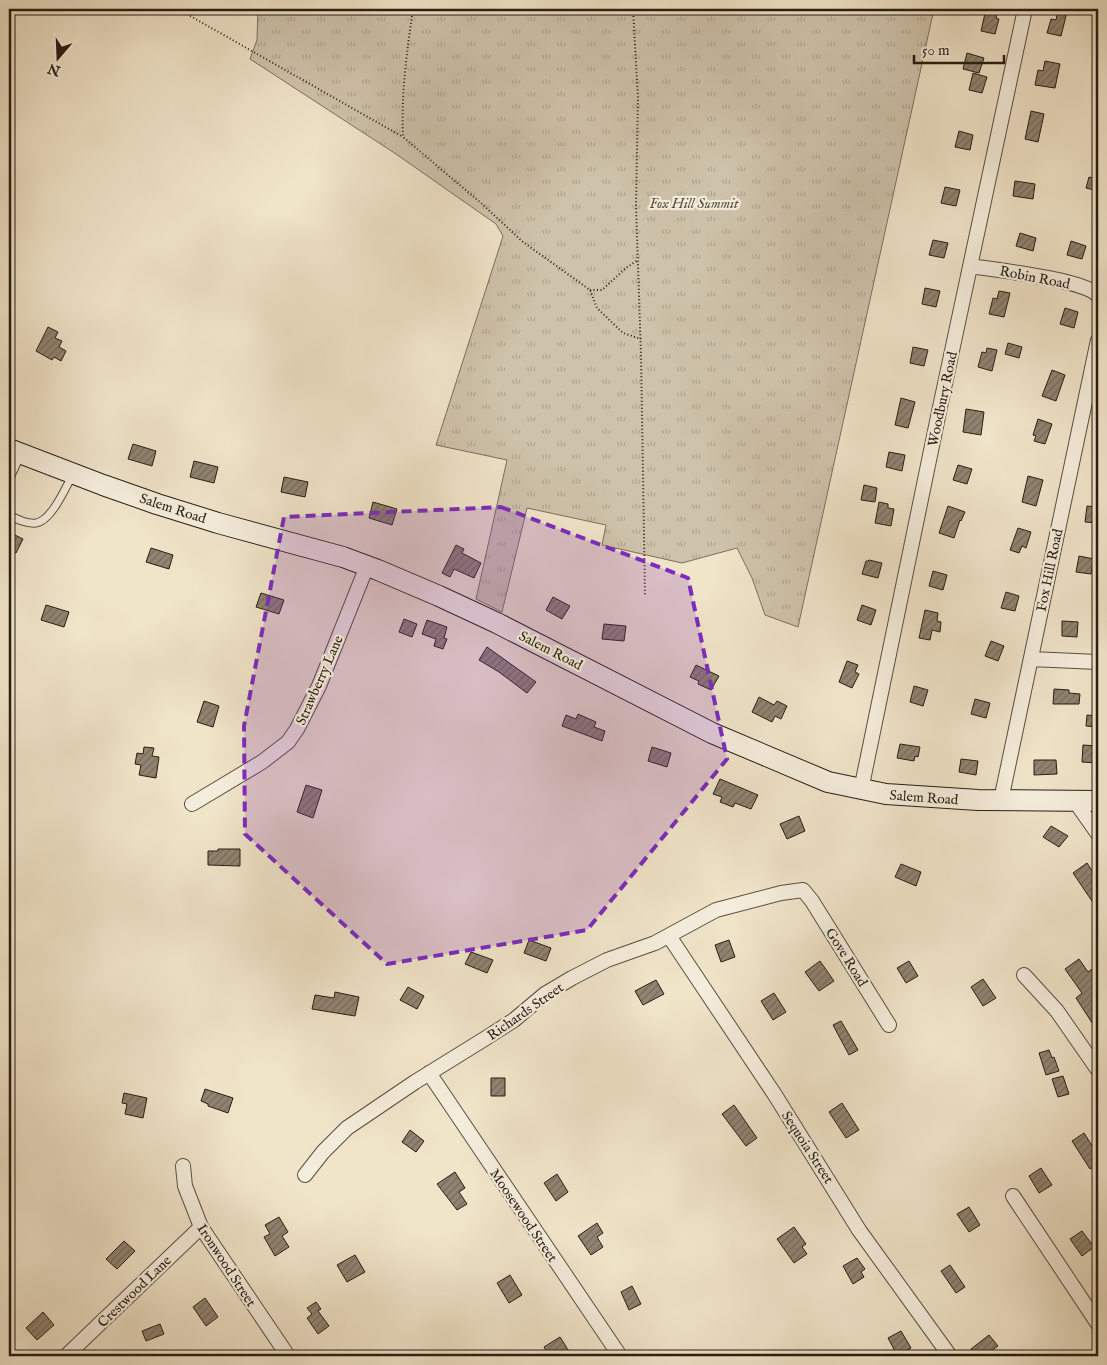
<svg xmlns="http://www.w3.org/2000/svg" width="1107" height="1365" font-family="'IM FELL English',serif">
  <defs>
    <pattern id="park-tufts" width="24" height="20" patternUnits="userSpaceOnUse" patternTransform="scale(1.25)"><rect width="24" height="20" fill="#cec2aa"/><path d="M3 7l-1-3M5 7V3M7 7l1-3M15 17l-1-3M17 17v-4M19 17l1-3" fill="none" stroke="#b1a691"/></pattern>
    <pattern id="building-hatch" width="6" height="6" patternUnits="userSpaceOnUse" patternTransform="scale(1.25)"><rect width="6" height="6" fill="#908472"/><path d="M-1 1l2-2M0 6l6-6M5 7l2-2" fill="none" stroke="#766b5c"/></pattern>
  </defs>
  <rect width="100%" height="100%" fill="#f0e4c9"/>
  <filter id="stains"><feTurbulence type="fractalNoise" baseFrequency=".004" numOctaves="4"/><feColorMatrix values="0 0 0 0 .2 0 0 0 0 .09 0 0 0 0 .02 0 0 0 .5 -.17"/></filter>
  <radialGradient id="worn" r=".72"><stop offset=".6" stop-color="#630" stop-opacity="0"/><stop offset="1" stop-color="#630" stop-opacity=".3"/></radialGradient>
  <path fill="url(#park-tufts)" stroke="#7a705e" d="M258,9H934L798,627L765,615L752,578L737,548L682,563L602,545L606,525L527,508L502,612L476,599L507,460L436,445L503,236L496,224L396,154L250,59L257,40Z"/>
  <path fill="url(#building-hatch)" stroke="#271d13" d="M986,9H998L996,18L999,19L995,34L981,31Z
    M1058,10L1067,12L1061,36L1047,33L1051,19L1056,20Z
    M967,53L984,58L979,73L963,69Z
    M1045,61L1060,64L1055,88L1035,85L1038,70L1043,71Z
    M973,73L987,77L982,93L969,90Z
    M1031,111L1044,114L1038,142L1025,139Z
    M959,131L973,135L970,150L955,147Z
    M1089,177L1098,179V191L1086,188Z
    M1015,181L1035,184L1033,199L1013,196Z
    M945,187L960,190L956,206L941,203Z
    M1020,233L1036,238L1033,251L1016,246Z
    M933,240L948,243L944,258L929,255Z
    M1071,241L1086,246L1082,259L1067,255Z
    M925,288L940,291L936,307L922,304Z
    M999,291L1010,293L1004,317L989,314L993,298L997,299Z
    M1065,308L1078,312L1074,328L1060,324Z
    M48,327L58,332L55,338L62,341L59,347L66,351L61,361L54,357L52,360L36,351Z
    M1008,343L1022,347L1019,358L1005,354Z
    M913,347L928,350L924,366L910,363Z
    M987,348L997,350L992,371L978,367L982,352L986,353Z
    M1052,370L1065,375L1056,401L1042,396Z
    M901,398L915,402L908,428L895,425Z
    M966,409L984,412L981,435L963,432Z
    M1038,419L1052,424L1045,444L1034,441L1036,436L1033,435Z
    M133,444L156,451L152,466L128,459Z
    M889,452L905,455L902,471L886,467Z
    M194,461L218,467L214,483L190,477Z
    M958,465L972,469L967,484L953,480Z
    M1028,476L1043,480L1036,506L1022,502Z
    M284,477L308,482L305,497L281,492Z
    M864,485L877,488L875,502L861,500Z
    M373,502L397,509L392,525L369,518Z
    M879,502L888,504V508L894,509L891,526L875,523Z
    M948,506L965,512L961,521L960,520L954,538L939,533Z
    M1087,506L1098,507V523L1085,522Z
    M1018,528L1031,532L1026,548L1022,546L1019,553L1010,550Z
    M9,532L23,539L16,553L9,550Z
    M456,545L464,549L462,553L481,563L474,578L454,569L450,577L442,573Z
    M151,548L173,555L169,569L146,562Z
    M1079,556L1094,559L1091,574L1076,572Z
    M869,560L882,563L878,578L862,574L866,561H868Z
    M933,571L947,575L943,590L929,586Z
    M1006,592L1019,596L1015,611L1001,608Z
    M261,593L284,600L279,614L256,607Z
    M553,597L570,606L562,619L546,610Z
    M46,605L69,612L64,627L41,620Z
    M862,605L876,610L871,625L857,620Z
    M925,610L938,613L937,621L941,622L940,632L932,630L930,640L919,638Z
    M404,619L417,624L412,637L399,632Z
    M427,620L447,627L444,638L447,639L443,649L434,646L436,639L422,634Z
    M1062,621L1078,622L1077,637L1062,636Z
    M604,624L626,626L624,641L602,639Z
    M991,641L1004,646L998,661L985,656Z
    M487,647L536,682L527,693L499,672L479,660Z
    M847,661L858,665L855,672L859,674L852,688L839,682Z
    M696,665L719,676L711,690L698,684L699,681L690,677Z
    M914,686L928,690L923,706L910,702Z
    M1054,689L1069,690V693L1080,694L1079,704H1053Z
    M759,697L774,705L777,701L787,706L781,719L775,716L772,722L752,712Z
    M975,699L990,703L986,718L971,714Z
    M204,701L219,706L213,727L197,722Z
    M578,714L596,722L594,727L605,731L602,741L562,726L566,715L576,719Z
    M1087,715L1097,716V727L1086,726Z
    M900,744L920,747L918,757L915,756L914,761L897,758Z
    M1083,745L1098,746V763L1082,762Z
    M144,747L154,748L152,756L159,757L156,778L139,775L141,765L135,764L137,753L143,754Z
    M652,747L671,753L667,767L648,761Z
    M961,759L978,761L976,775L959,772Z
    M1034,760H1056L1057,774L1034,775Z
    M720,779L758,795L751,809L735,803L733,807L720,802L722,797L713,794Z
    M306,785L322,790L313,818L297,812Z
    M799,816L805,831L787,839L780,824Z
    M1051,826L1068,836L1059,847L1043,837Z
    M218,849H240V866L208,865V851H218Z
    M1087,863L1098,880V910L1073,873Z
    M901,864L921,872L916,886L895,877Z
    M529,940L551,948L546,961L524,953Z
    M729,940L735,957L721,962L715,945Z
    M471,952L493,960L487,973L465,964Z
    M1079,959L1088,972L1095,967L1098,972V1032L1076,998L1082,993L1065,969Z
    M820,961L834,981L819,991L805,972Z
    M909,961L918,976L906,983L897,968Z
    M983,979L996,998L983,1006L971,987Z
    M656,980L664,994L643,1005L635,991Z
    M408,987L424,996L417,1009L400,1000Z
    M335,992L359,997L355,1016L312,1009L315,995L334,998Z
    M774,993L786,1012L773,1020L761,1001Z
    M841,1021L858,1050L849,1055L833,1025Z
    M1049,1050L1052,1058L1054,1057L1059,1071L1046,1075L1039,1053Z
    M1063,1076L1069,1094L1058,1097L1052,1079Z
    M491,1078H505V1096H491Z
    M205,1089L233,1098L228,1113L208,1106V1104L201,1101Z
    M124,1093L147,1098L143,1118L125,1114L127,1104L122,1103Z
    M842,1103L859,1130L846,1138L829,1112Z
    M734,1105L757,1138L746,1146L722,1114Z
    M410,1130L424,1141L416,1152L402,1142Z
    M1084,1133L1098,1155V1164L1090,1169L1072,1141Z
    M1041,1168L1052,1185L1039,1193L1029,1176Z
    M455,1172L465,1188L459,1192L467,1204L457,1210L437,1184Z
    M557,1174L568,1192L556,1201L544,1183Z
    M969,1207L980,1225L969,1232L957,1214Z
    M279,1217L288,1232L282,1236L289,1247L275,1256L264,1237L270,1234L265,1225Z
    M597,1223L603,1233L597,1237L603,1247L591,1255L578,1236Z
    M794,1227L806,1244L802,1247L807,1254L794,1263L777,1239Z
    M1082,1231L1094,1247L1082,1256L1070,1239Z
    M124,1241L135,1251L117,1269L106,1259Z
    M355,1255L365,1272L347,1282L337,1265Z
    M857,1258L865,1269L861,1272L864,1277L853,1284L843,1266Z
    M950,1265L965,1287L956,1293L941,1271Z
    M510,1275L522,1295L509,1303L497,1283Z
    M632,1286L641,1304L629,1310L621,1292Z
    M205,1298L218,1317L206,1326L193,1307Z
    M316,1302L321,1309L318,1311L329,1326L318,1334L307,1318L312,1314L307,1308Z
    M43,1312L54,1325L37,1340L26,1328Z
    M160,1324L164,1334L146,1341L142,1331Z
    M901,1331L911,1348L897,1355L888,1338Z
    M989,1335L998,1346L984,1356H976L971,1349Z
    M560,1337L572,1356H549L544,1347Z"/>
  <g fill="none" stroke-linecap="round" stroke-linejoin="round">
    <g stroke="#594f40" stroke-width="9">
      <path id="lane" d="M9,480L21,454
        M9,515C17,519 26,524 36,523C51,521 65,489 72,476"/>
    </g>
    <g stroke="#594f40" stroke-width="16">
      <path id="street" d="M970,266C996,270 1082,279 1098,295
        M1031,659L1098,662
        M861,790L940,407L1025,9
        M1001,800L1098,340
        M1074,800L1098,834
        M192,804L262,762L288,742L297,729L319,686L367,566
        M669,936L775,1095L859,1230L950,1356
        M1024,975L1057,1011L1098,1070
        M429,1073L620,1356
        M183,1166L185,1186L201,1227L288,1356
        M305,1175L323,1152L347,1128L415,1082L486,1038L514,1020L545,994L572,978L607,960L655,943L716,910L781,893L803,890L812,901L889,1025
        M1013,1196L1098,1324
        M66,1356L201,1227"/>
    </g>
    <g stroke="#271d13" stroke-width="22">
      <path id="secondary" d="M9,449L103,485L157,504L218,523L343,557L378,570L439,596L497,623L712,733L828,782L886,794L978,800L1098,801"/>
    </g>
    <path stroke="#271d13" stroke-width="2" stroke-dasharray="1 2.5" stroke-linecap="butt" d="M178,9L403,137
      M413,9C407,51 401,93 403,137L481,203L523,242L590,290L597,308L623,333L641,339
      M633,9L638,98L636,206L641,355L645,596
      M590,290H602L626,268L638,260"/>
    <use href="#lane" stroke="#f5eddc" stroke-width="7"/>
    <use href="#street" stroke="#f5eddc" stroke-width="14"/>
    <use href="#secondary" stroke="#f5eddc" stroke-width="20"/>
  </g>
  <path fill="#7b2cbf" fill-opacity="0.2" stroke="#7b2cbf" stroke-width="4" stroke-dasharray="10 6" stroke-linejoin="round" d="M501,507L688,578L727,759L587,930L387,964L245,834L244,726L284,517Z"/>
  <g text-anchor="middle" stroke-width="4.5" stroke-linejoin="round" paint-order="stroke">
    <g font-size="14" font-style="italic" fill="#594f40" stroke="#f5eddc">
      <text x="694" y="208">Fox Hill Summit</text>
    </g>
    <g font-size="14" fill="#271d13" stroke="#f5eddc">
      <text transform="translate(1035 277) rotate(11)" y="5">Robin Road</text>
      <text transform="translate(942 399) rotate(-78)" y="5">Woodbury Road</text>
      <text transform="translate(173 508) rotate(18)" y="5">Salem Road</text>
      <text transform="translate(1049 570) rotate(-78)" y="5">Fox Hill Road</text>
      <text transform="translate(551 650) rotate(27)" y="5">Salem Road</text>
      <text transform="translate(319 680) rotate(-66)" y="5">Strawberry Lane</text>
      <text transform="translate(924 797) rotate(4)" y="5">Salem Road</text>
      <text transform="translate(847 957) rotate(58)" y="5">Gove Road</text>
      <text transform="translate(525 1011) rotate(-35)" y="5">Richards Street</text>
      <text transform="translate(808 1147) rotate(57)" y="5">Sequoia Street</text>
      <text transform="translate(524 1215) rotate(56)" y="5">Moosewood Street</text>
      <text transform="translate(227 1265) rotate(57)" y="5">Ironwood Street</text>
      <text transform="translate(134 1291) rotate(-44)" y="5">Crestwood Lane</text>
    </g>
  </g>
  <rect width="1107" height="1365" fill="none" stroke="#f0e4c9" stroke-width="30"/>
  <rect x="10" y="10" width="1087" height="1345" fill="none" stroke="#271d13" stroke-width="2.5"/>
  <rect x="15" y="15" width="1077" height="1335" fill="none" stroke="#271d13"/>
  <g transform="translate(58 58) rotate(199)" stroke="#f5eddc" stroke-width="4" paint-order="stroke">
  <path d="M0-4L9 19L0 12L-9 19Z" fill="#271d13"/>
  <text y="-8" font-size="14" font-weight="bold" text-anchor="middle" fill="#271d13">N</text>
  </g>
  <path d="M914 55v8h90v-8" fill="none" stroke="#271d13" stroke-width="2.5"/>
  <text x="922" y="55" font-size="15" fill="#271d13" stroke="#f5eddc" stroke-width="4" paint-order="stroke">50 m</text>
  <rect width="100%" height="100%" filter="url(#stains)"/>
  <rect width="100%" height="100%" fill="url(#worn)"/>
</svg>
